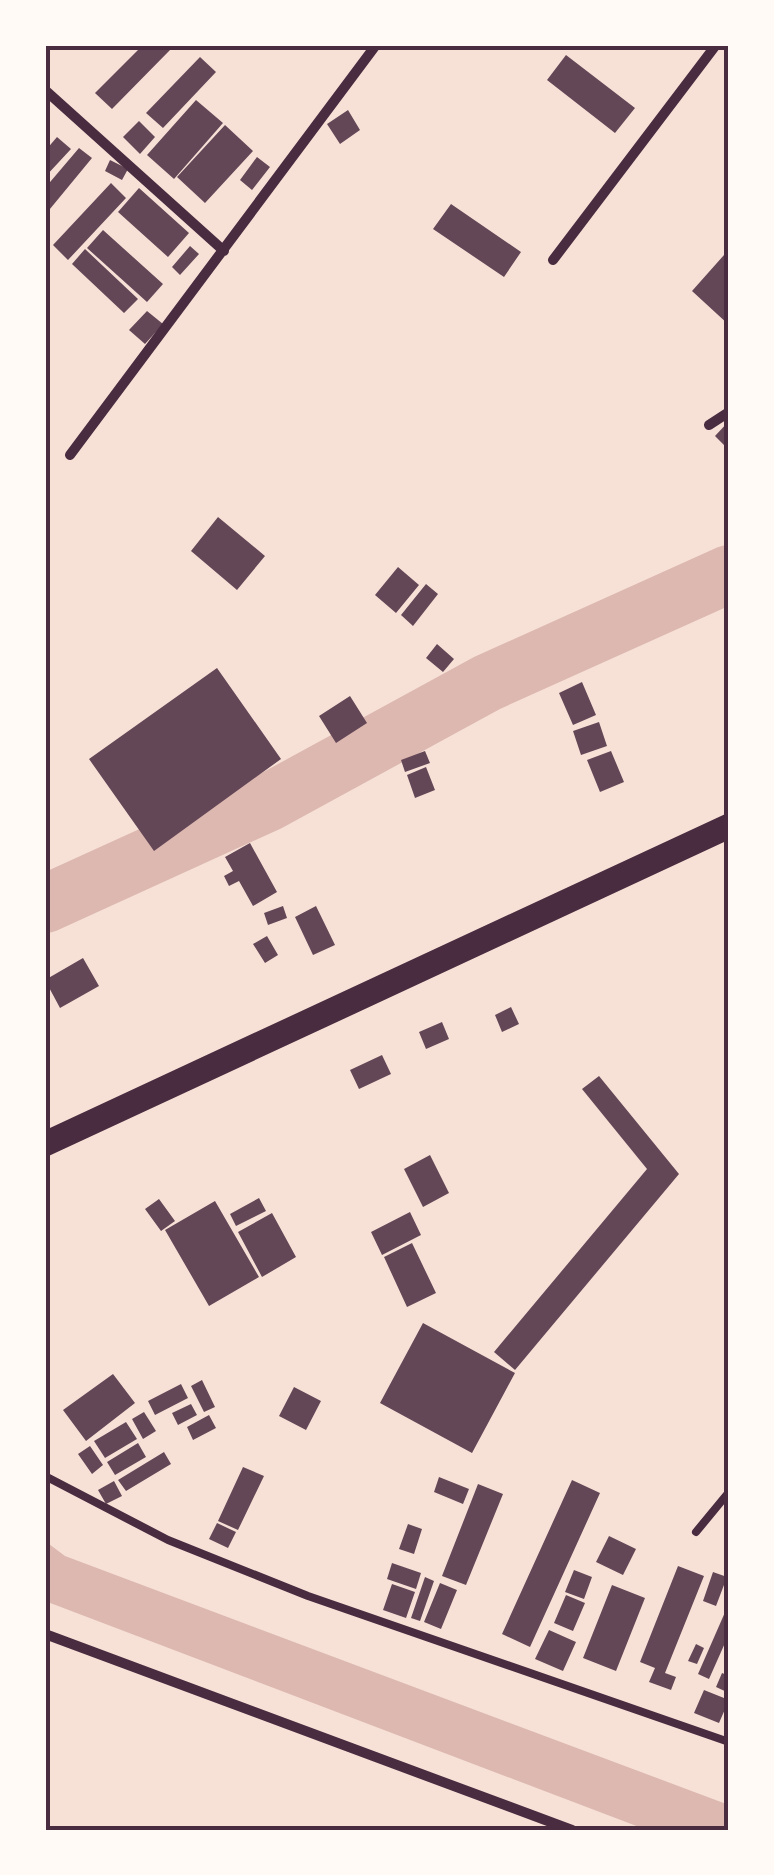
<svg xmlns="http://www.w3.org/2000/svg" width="774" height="1875" font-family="Merriweather,serif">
  <rect width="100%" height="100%" fill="#f7e1d7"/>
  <path fill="#dcb8b0" d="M45,1541L65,1556L729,1805V1830H647L45,1601Z"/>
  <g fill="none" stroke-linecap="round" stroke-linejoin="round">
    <path stroke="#dcb8b0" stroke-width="58" d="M45,904L269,802L487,683L729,574"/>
  </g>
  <path fill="#644757" d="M143,45H165L170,50L112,109L95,93Z
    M566,55L635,108L615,133L547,80Z
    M200,57L216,72L163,128L146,113Z
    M196,100L223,123L174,179L147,155Z
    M348,110L360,130L340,144L327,124Z
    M139,121L155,137L140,154L123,137Z
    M225,125L253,151L205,203L177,177Z
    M57,137L71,149L45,177V151Z
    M79,148L92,158L45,215V188Z
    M257,157L270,167L252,190L240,180Z
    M110,160L128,169L122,180L105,171Z
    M111,183L126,198L68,260L53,245Z
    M139,188L189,233L168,257L118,212Z
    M451,204L521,252L504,277L433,229Z
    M103,230L163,284L147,302L87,248Z
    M190,246L199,254L180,275L172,267Z
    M85,249L138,299L124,313L72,264Z
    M724,255L729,260V325L692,291Z
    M147,311L163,324L145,344L129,330Z
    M729,421V450L715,436Z
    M218,517L265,556L237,590L191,551Z
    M398,567L419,585L396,613L375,595Z
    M426,584L438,594L413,626L401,615Z
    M437,644L454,659L443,672L426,658Z
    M217,668L281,759L154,851L89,759Z
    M582,682L596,715L573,725L559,693Z
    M350,696L367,723L336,743L319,716Z
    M599,722L607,746L581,755L573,731Z
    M425,751L430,763L405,772L401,760Z
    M611,751L624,782L600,792L587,760Z
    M426,767L435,790L415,798L407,775Z
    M250,843L277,892L253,906L239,881L229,886L224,876L233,871L225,857Z
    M283,906L287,918L268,925L264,913Z
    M316,906L335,945L313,955L295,917Z
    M267,936L278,955L265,963L253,944Z
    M83,958L99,986L60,1008L45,980Z
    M511,1007L519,1024L502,1032L495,1015Z
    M442,1022L449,1039L426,1049L419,1032Z
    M382,1055L391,1074L359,1089L350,1070Z
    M599,1076L679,1174L515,1370L494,1352L647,1169L582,1089Z
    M430,1155L449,1193L423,1207L404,1169Z
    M259,1198L266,1211L236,1226L230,1214Z
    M159,1199L175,1221L161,1231L145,1209Z
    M215,1201L259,1277L209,1306L165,1230Z
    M410,1212L421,1235L382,1255L371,1232Z
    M272,1213L296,1257L262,1277L238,1232Z
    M412,1243L436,1293L407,1307L384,1257Z
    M423,1323L515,1373L472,1453L380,1403Z
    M113,1374L135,1403L86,1441L63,1410Z
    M202,1380L215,1407L204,1412L191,1386Z
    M181,1384L188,1398L155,1415L148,1401Z
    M294,1387L321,1401L306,1430L279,1416Z
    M191,1404L197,1415L178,1425L172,1413Z
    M144,1412L156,1431L143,1439L132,1419Z
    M209,1415L216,1428L193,1440L187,1427Z
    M126,1422L137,1439L105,1458L94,1441Z
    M138,1443L146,1457L115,1475L107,1462Z
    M90,1446L103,1465L92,1474L78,1454Z
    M164,1452L171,1464L126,1491L118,1480Z
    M243,1467L264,1476L238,1530L218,1521Z
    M439,1477L469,1489L463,1504L434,1492Z
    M572,1480L600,1493L530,1647L502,1634Z
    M114,1481L122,1496L106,1504L98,1490Z
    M478,1484L503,1494L466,1585L442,1576Z
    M217,1523L236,1532L228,1548L209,1539Z
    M408,1524L422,1529L414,1554L399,1549Z
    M609,1536L636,1549L623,1575L596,1562Z
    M392,1563L421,1573L416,1589L387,1579Z
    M678,1566L704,1576L665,1673L676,1677L671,1690L649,1682L655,1668L640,1662Z
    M574,1570L592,1577L584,1599L565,1592Z
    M713,1572L727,1577L716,1606L703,1601Z
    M425,1577L434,1581L420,1621L411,1618Z
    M440,1583L457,1590L441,1629L424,1622Z
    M392,1584L415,1592L406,1618L383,1610Z
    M612,1585L645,1598L616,1671L583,1658Z
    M566,1595L585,1603L573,1631L554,1623Z
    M726,1610L729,1634L709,1679L698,1674Z
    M549,1630L576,1642L563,1671L535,1659Z
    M696,1644L704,1648L697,1664L688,1661Z
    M722,1673L729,1676V1693L716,1687Z
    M704,1690L729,1700L719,1723L694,1713Z"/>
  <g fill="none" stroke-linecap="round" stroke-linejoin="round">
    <path stroke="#4a2c40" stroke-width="8" d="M45,1476L168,1540L308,1596L729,1742
      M696,1532L729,1492"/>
    <path stroke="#4a2c40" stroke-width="10" d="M45,90L224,251
      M553,260L716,45
      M709,425L729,412
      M70,455L376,45
      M45,1634L572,1830"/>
    <path stroke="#4a2c40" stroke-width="25" d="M45,1144L729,826"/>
  </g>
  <rect width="774" height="1875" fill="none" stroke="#fffaf5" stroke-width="95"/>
  <rect x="48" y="48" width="678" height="1780" fill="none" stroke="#4a2c40" stroke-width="4"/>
</svg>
